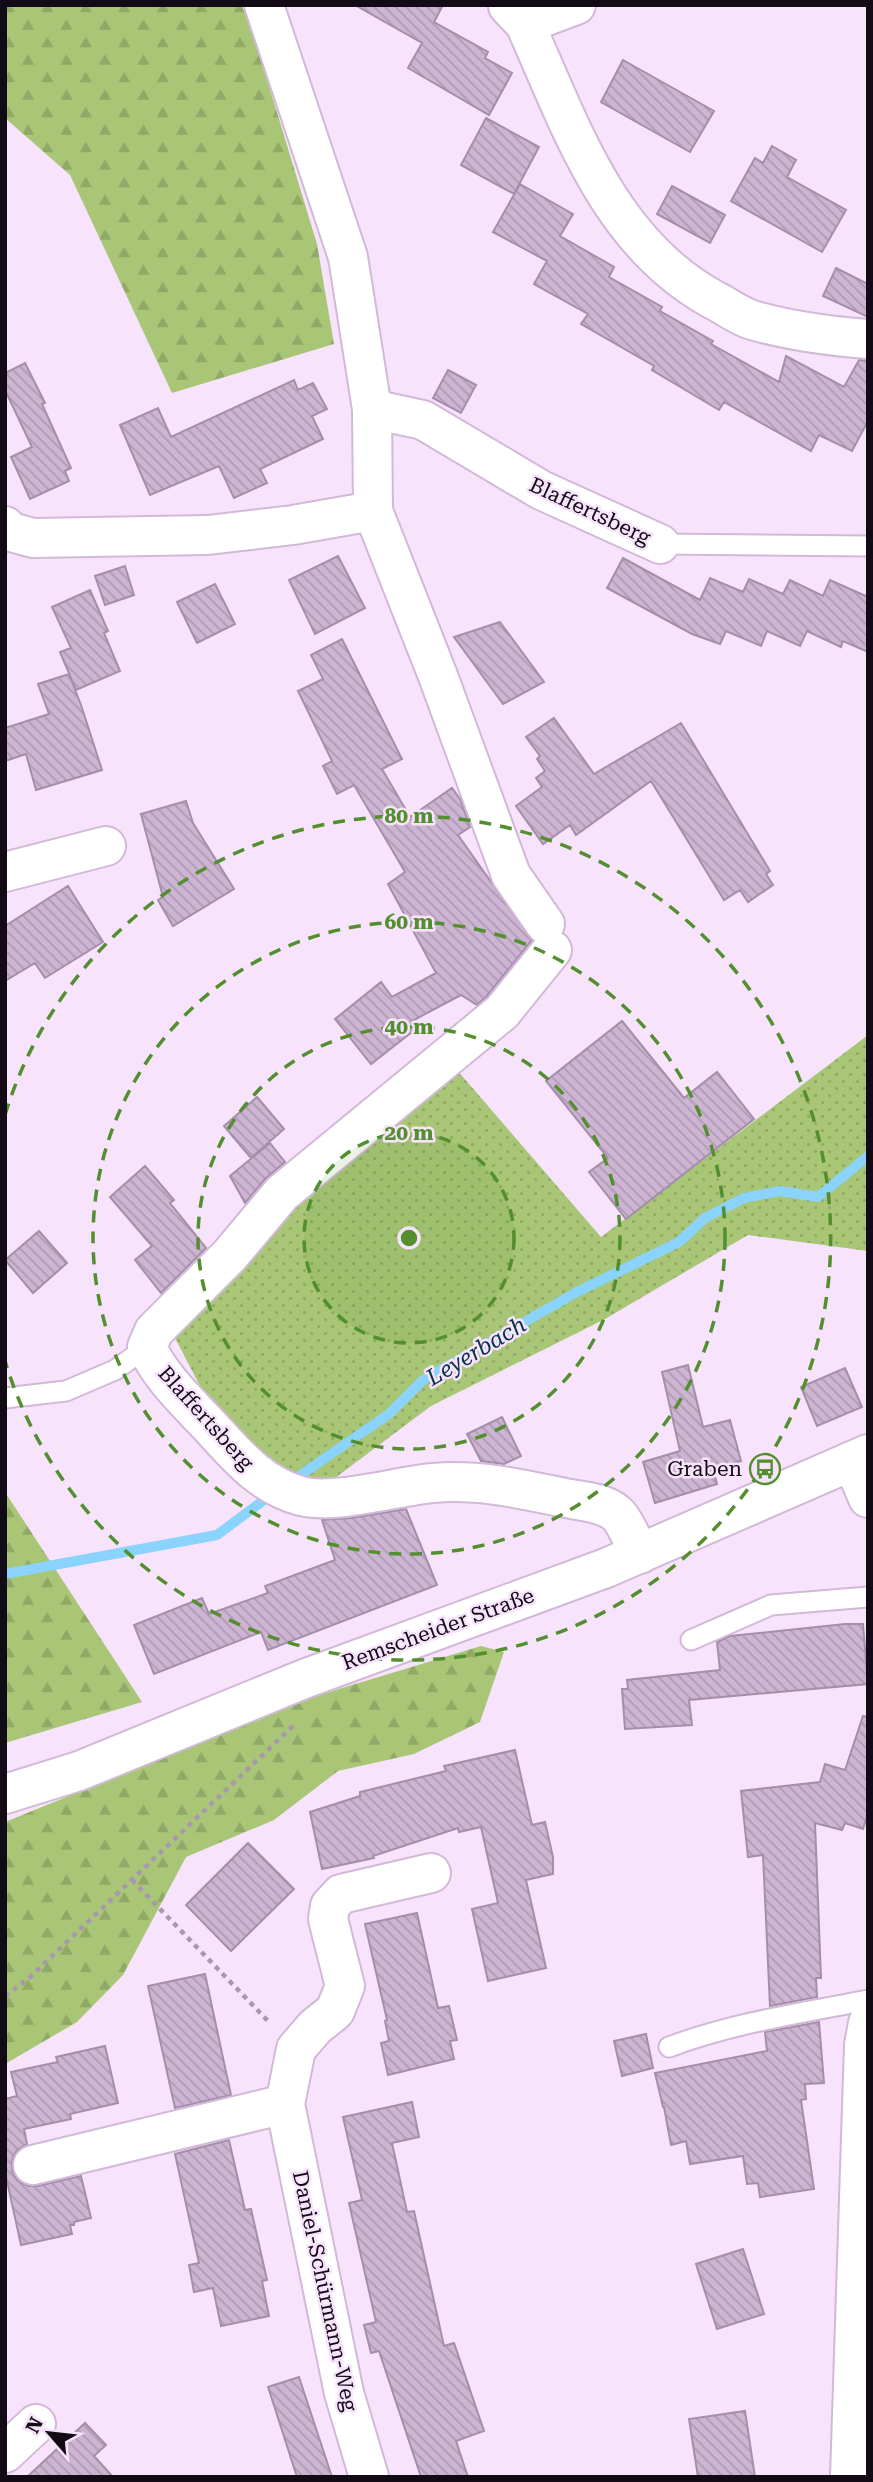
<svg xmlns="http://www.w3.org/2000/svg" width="873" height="2482" font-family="'Roboto Serif',serif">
  <defs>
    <pattern id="green-dots" width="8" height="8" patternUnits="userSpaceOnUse" patternTransform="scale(1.75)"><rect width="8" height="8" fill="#a9c677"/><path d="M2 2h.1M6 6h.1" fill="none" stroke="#90a966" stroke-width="1.8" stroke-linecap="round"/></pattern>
    <pattern id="forest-firs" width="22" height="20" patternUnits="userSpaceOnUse" patternTransform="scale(1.75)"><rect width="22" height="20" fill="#a9c677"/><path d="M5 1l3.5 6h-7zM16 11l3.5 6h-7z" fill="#90a966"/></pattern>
    <pattern id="building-back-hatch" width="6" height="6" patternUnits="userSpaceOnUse" patternTransform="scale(1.75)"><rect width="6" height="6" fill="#cdb4d2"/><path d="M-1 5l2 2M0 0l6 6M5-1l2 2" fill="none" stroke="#af99b3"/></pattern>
  </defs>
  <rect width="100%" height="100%" fill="#f8e3fc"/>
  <path fill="url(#green-dots)" d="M868,1035V1251L748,1235L605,1319L431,1406L319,1490L281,1475L202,1390L174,1336L296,1206L457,1070L601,1237Z"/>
  <path fill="url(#forest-firs)" d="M5,5H241L249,20L317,244L334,344L172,393L70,175L5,118Z
    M5,1492L142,1702L5,1743Z
    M481,1646L504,1652L480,1722L414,1754L338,1771L274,1820L186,1857L123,1975L77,2022L5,2064V1822L309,1698Z"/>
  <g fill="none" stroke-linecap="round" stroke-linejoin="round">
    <path stroke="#89d3fc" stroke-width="10" d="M289,1483L389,1414L423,1380L577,1292L679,1242L705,1218L744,1198L780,1191L818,1197L868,1156
      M5,1574L217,1535L272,1494"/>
  </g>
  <path fill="url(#building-back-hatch)" stroke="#a58eab" stroke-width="2" d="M355,5H443L434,22L488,52L485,58L512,73L489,115L408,68L422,43Z
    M623,60L714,111L690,152L601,102Z
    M486,118L539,147L514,194L461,165Z
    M772,146L796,160L787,177L846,210L822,252L731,201L755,158L763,163Z
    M520,184L573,214L560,236L614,267L609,277L662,307L660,311L713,341L711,344L779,382L786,356L844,387L859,360L868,361V421L852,451L819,435L811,451L724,402L719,410L652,370L654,366L581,324L588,314L534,284L547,261L493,232Z
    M672,186L725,215L710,243L657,214Z
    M836,268L868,284V317L823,296Z
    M25,363L45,403L42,404L71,468L65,471L69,481L30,499L11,457L32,447L5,390V373Z
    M448,370L476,385L461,413L433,398Z
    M294,380L298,390L313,383L327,409L312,416L323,439L260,469L267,483L234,498L219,466L150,495L120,425L158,408L171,437Z
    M338,556L365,608L315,634L289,580Z
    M623,558L700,600L710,578L743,592L749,579L783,594L790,580L823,596L830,580L868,597V652L843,641L841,647L807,631L800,646L767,631L761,646L726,631L720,644L692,634L607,588Z
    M125,566L134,595L105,605L95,576Z
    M215,584L235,624L197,643L177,602Z
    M90,590L108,631L104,633L120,671L76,690L60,652L71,648L52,607Z
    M500,622L544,682L503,704L454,637Z
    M342,639L402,759L382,769L410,817L452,788L460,799L470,827L458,835L532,940L486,997L477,1005L461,995L412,1021L417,1028L371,1064L335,1019L381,982L392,997L436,973L388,884L405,872L354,785L337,794L323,766L332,761L298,691L323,679L311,655Z
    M69,674L81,705L102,770L36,790L26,754L5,761V728L49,714L38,684Z
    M554,718L594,774L681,723L770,871L766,874L773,885L748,902L740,890L724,900L651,781L576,835L570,825L543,844L516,806L542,787L536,778L545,771L537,759L540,756L526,737Z
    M186,801L193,823L234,889L173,926L158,900L163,897L141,814Z
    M68,886L103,942L45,978L35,963L5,981V926Z
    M622,1021L684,1098L717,1072L754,1119L626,1219L589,1172L608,1158L546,1081Z
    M257,1097L284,1129L251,1158L224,1126Z
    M270,1143L285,1162L265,1179L245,1203L230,1176Z
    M145,1166L174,1200L170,1203L206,1248L161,1293L135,1260L152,1246L110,1197Z
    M39,1231L67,1263L33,1293L5,1260Z
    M688,1365L703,1427L730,1420L741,1461L713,1469L717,1484L655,1503L643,1462L680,1451L662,1372Z
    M845,1368L862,1407L817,1426L801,1387Z
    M502,1417L521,1456L504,1464L481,1461L467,1434Z
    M406,1509L437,1585L268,1650L261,1632L154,1674L134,1625L202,1598L209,1614L268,1593L265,1586L335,1560L322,1520L351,1518Z
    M845,1624H863L868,1684L689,1700L692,1725L625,1729L622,1689H628L627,1680L720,1670L717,1642L730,1636Z
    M863,1716L868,1717V1814L863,1829L845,1823L842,1830L815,1823L821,1978H816L817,1997L770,2006L763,1855L748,1857L741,1791L820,1782L825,1764L845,1770Z
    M515,1750L532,1825L545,1822L553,1857V1874L526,1880L546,1968L488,1981L472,1909L498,1903L481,1827L459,1832L458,1828L373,1856L374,1858L322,1869L310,1812L360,1796V1792L446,1771L444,1766Z
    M248,1843L294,1889L231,1951L186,1905Z
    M417,1913L438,2008L449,2006L457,2040L450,2041L454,2059L388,2075L381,2043L389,2041L385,2021L387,2020L365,1924Z
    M205,1974L231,2095L175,2108L148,1986Z
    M819,2022L824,2083L805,2084L806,2099L801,2100L814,2189L760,2197L758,2183L747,2184L743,2156L690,2164L686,2141L671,2145L664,2107H663L655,2073L767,2051L765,2032Z
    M646,2034L653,2068L622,2076L614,2041Z
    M105,2046L118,2103L70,2114L71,2119L24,2129L27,2144L17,2150L12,2160V2171L17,2180L28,2186H38L81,2176L91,2218L74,2222V2225H70L72,2234L21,2245L5,2172V2099L17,2096L11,2072L58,2062L56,2057Z
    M412,2102L419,2137L392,2143L407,2212L414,2211L444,2346L454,2343L484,2431L456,2441L468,2477H421L379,2351L371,2353L364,2325L376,2322L349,2203L362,2200L343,2117Z
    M229,2140L245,2210L251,2209L267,2280L262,2281L269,2316L221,2326L213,2288L194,2292L189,2265L199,2263L175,2154Z
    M743,2249L764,2314L717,2329L696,2264Z
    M299,2377L332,2477H297L268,2387Z
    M745,2411L755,2477H698L689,2419Z
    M85,2423L106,2445L94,2456L113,2477H27Z"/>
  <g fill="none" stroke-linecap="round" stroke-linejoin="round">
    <g stroke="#d1b9d7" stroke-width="23">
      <path id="service" d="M660,544L868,546
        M5,1398L66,1391L115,1370L147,1347
        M691,1640L771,1605L868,1597
        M669,2047C733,2023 801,2013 868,2000"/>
    </g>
    <g stroke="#d1b9d7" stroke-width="42">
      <path id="minor" d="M264,5L348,257L372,409L373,511L438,676L511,875L545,924
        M508,6L525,24L576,5
        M525,24C571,127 609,243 714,300C726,306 739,316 752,320C790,331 828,336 868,339
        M372,409L423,420L541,490L660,544
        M5,526L11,532L33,538L208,535L293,525L373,511
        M5,872L106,846
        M552,950L502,1012L282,1193L230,1255L154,1331L147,1347C159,1375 185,1400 206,1422C235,1453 258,1484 301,1496C334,1505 397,1486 433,1483C478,1479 522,1489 565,1498C581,1501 603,1502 616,1513C624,1519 634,1544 640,1554
        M852,1461L868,1498
        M33,2165L285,2104
        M5,2453L36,2424
        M369,2477L344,2393L285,2104L296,2049L315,2027L335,2011L345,1986L328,1919L330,1906L341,1894L431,1873
        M850,2477L864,2045L868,2023"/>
    </g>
    <g stroke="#d1b9d7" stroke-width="42">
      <path id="secondary" d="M5,1794L79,1771L304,1679L606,1568L868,1454"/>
    </g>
    <path stroke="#a998ac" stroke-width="4.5" stroke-dasharray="5 5" stroke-linecap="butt" d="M132,1880L270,2023
      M5,1996L28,1979L295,1724"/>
    <use href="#service" stroke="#fff" stroke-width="19"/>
    <use href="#minor" stroke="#fff" stroke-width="38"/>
    <use href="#secondary" stroke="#fff" stroke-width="38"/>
  </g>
  <circle cx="409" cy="1238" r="105" fill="#538f2e" fill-opacity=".12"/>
  <g fill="none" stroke="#538f2e" stroke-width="3.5" stroke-dasharray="12 9">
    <circle cx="409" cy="1238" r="105"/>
    <circle cx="409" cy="1238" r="211"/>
    <circle cx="409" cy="1238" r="316"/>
    <path d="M5 1115A422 422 0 1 1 5 1361"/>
  </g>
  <defs>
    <g id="bus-ring" transform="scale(1.575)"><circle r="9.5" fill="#f8e3fc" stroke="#538f2e" stroke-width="1.5"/><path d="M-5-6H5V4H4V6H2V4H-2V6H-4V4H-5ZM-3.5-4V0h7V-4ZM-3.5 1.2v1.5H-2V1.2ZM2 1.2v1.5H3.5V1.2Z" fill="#538f2e"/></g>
  </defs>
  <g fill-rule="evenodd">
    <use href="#bus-ring" x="765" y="1469"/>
  </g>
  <g text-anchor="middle" stroke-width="5" stroke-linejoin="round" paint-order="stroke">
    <g font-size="21" fill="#120a14" stroke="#f8e3fc">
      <text transform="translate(590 511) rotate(25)" y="7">Blaffertsberg</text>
      <text transform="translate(206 1418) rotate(48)" y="7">Blaffertsberg</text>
      <text transform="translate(438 1629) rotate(-20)" y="7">Remscheider Straße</text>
      <text transform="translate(325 2291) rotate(78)" y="7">Daniel-Schürmann-Weg</text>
    </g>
    <g font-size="21" fill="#120a14" stroke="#f8e3fc" text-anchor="end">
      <text x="742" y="1476">Graben</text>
    </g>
    <g font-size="23" font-style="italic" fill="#063348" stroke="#f8e3fc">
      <text transform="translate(476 1351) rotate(-31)" y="8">Leyerbach</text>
    </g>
  </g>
  <circle cx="409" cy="1238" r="10" fill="#538f2e" stroke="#f8e3fc" stroke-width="3.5"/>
  <g font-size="21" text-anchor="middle" font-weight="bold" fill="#538f2e" stroke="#f8e3fc" stroke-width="5" stroke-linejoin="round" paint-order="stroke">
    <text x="409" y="823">80 m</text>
    <text x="409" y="929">60 m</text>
    <text x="409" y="1034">40 m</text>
    <text x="409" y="1140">20 m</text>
  </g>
  <rect width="873" height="2482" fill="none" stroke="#120a14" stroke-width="14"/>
  <g transform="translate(49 2433) rotate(298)" stroke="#f8e3fc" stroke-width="5" paint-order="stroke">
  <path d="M0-5L12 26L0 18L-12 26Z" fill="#120a14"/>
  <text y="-10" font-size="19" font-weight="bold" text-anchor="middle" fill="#120a14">N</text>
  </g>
</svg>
